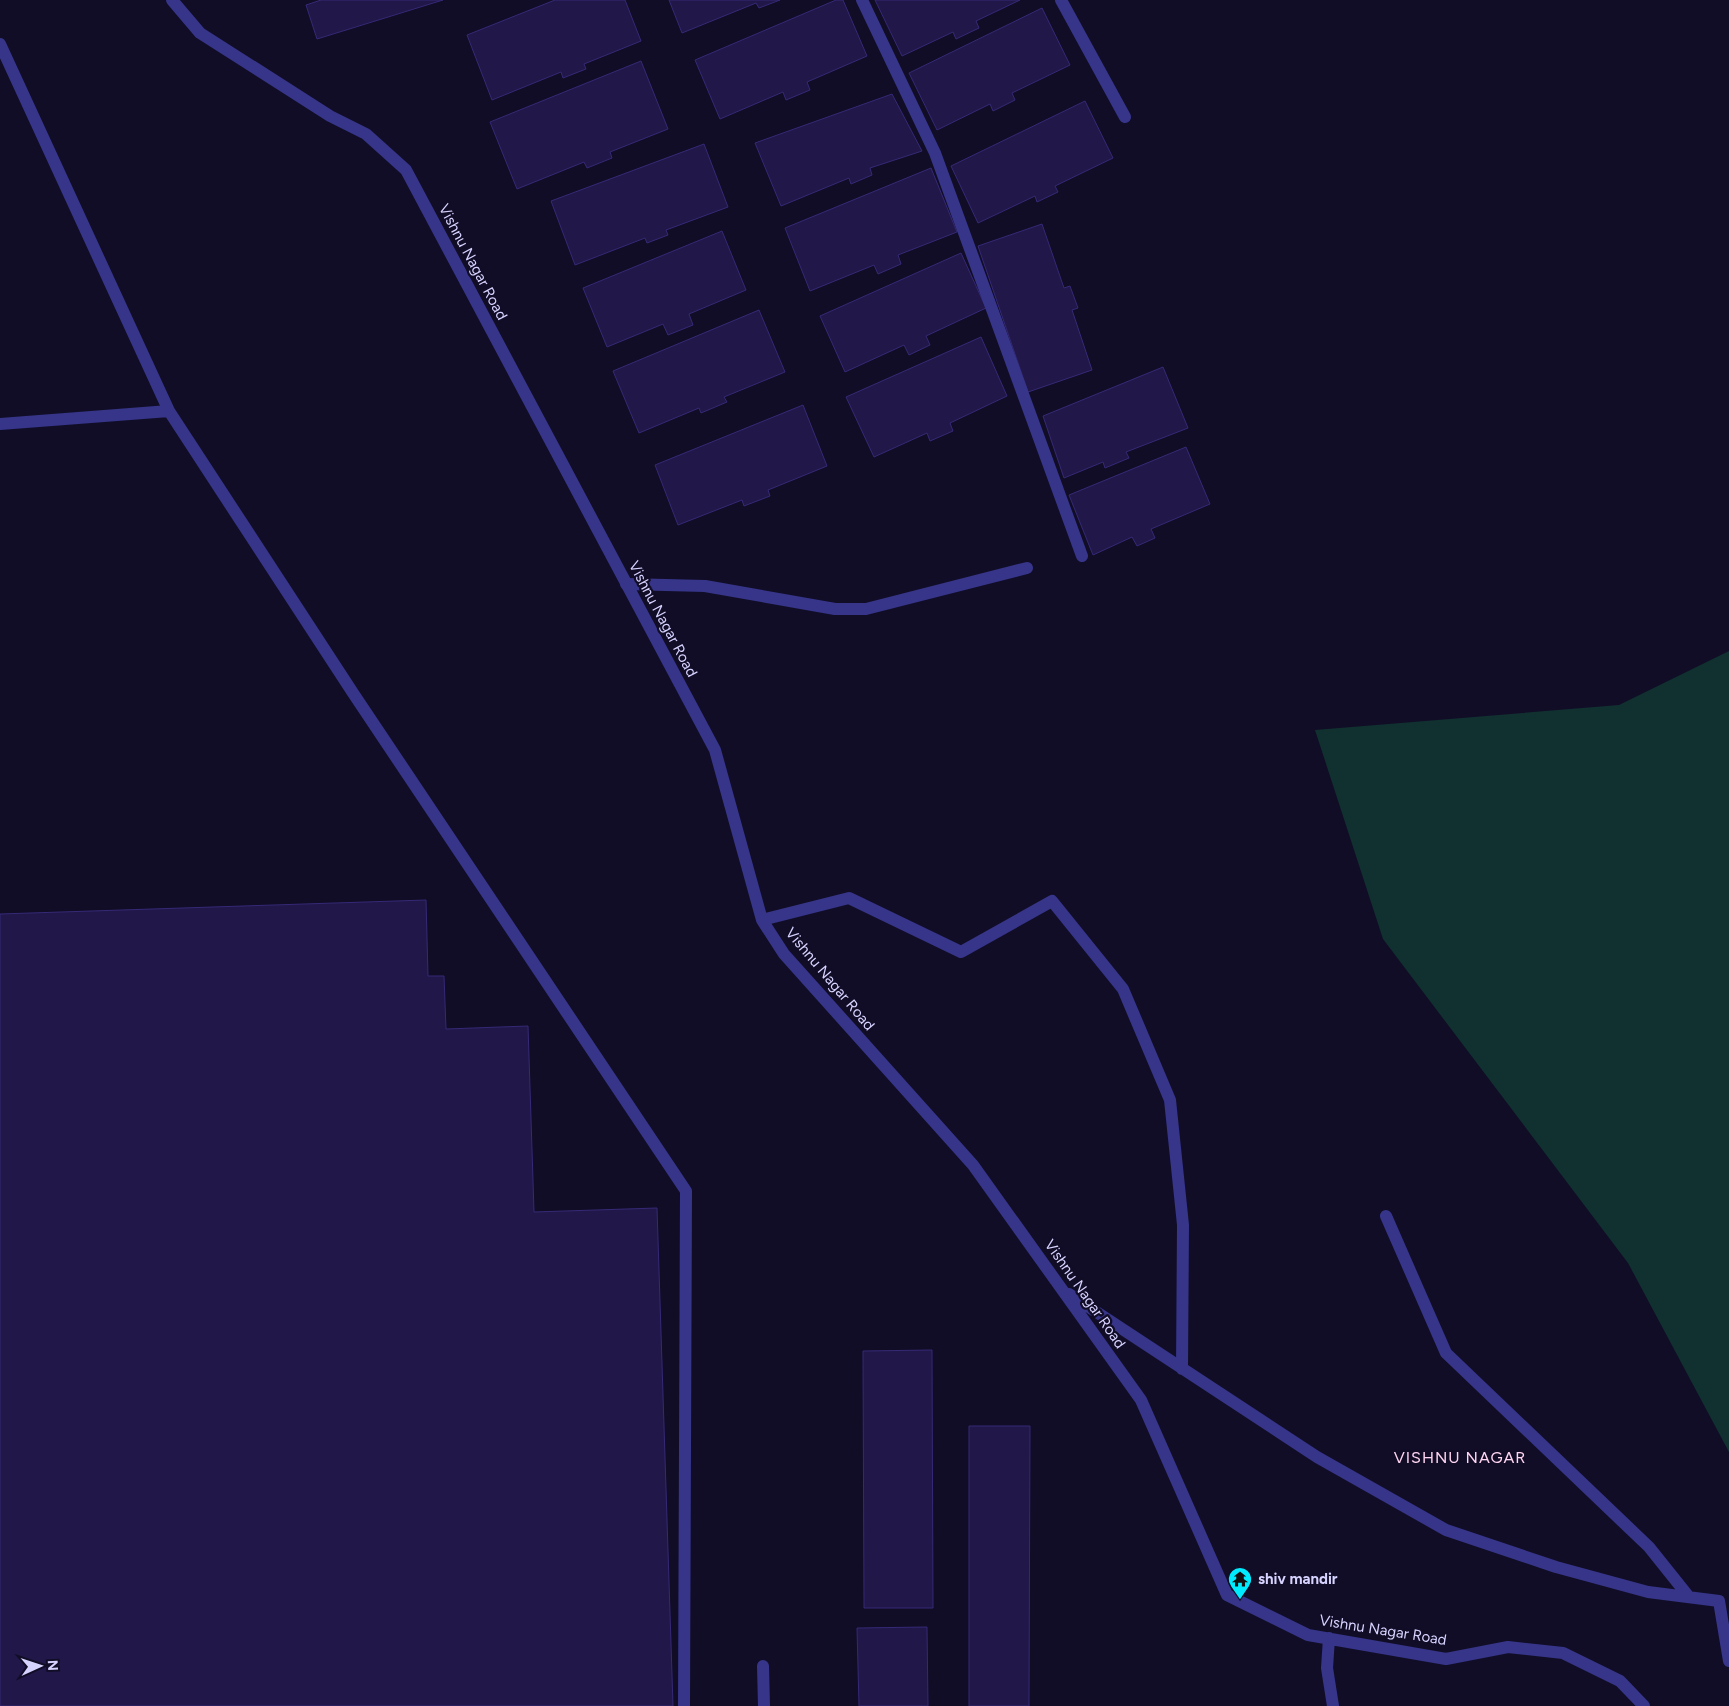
<svg xmlns="http://www.w3.org/2000/svg" width="1729" height="1706" font-family="Figtree,sans-serif">
  <rect width="100%" height="100%" fill="#110d27"/>
  <path fill="#10312f" d="M1729,651V1452L1628,1263L1383,939L1315,730L1619,705Z"/>
  <path fill="#211849" stroke="#362976" d="M321,0H443L317,39L306,5Z
    M555,0H625L641,41L584,64L586,69L563,78L561,72L492,100L467,35Z
    M669,0H780L759,8L756,3L682,33Z
    M836,0H843L867,56L807,82L810,90L786,100L783,92L720,119L695,60Z
    M875,0H1020L976,21L979,28L956,39L953,32L902,56Z
    M1042,8L1070,65L1012,93L1015,100L993,111L990,104L937,130L909,73Z
    M641,61L668,129L610,152L612,158L587,168L584,162L517,189L490,122Z
    M892,94L922,151L870,168L872,175L851,184L849,178L781,206L755,143Z
    M1085,101L1113,158L1055,186L1058,192L1037,202L1035,196L978,223L951,166Z
    M704,144L728,207L666,230L668,235L647,243L645,238L575,265L551,201Z
    M931,168L957,232L898,255L901,264L878,274L874,265L810,291L785,228Z
    M1042,224L1064,288L1070,286L1078,308L1072,310L1092,370L1028,392L978,246Z
    M722,231L746,290L689,314L693,325L668,335L663,324L607,347L583,288Z
    M961,253L986,308L926,336L930,345L909,355L904,345L845,372L820,316Z
    M759,310L785,372L724,397L727,402L701,413L699,408L639,433L613,371Z
    M981,337L1007,396L950,423L953,431L930,441L927,433L874,457L846,397Z
    M1163,367L1188,428L1126,452L1129,458L1105,468L1103,462L1064,478L1043,416Z
    M803,405L827,466L768,490L770,496L744,506L742,500L678,525L655,465Z
    M1186,447L1210,504L1151,529L1155,538L1137,546L1132,537L1093,555L1069,495Z
    M426,900L428,976H444L446,1029L528,1026L534,1212L657,1208L673,1706H0V914Z
    M932,1350L933,1608H864L863,1351Z
    M969,1426H1030L1029,1706H969Z
    M927,1627L928,1706H859L857,1628Z"/>
  <g fill="none" stroke-linecap="round" stroke-linejoin="round">
    <path stroke="#363589" stroke-width="12" d="M0,44L169,411L353,693L686,1191L684,1706
      M0,424L169,411
      M626,584L705,586L835,609H866L1027,568
      M763,1666L764,1706"/>
    <path stroke="#363589" stroke-width="12" d="M172,0L200,33L330,116L366,134L406,170L715,750L762,920L784,954L973,1165L1141,1400L1227,1595L1308,1635L1446,1659L1508,1647L1563,1653L1620,1681L1644,1706
      M862,0L935,153L1082,556
      M1061,0L1125,117
      M762,920L849,898L961,952L1052,901L1123,989L1170,1100L1183,1225L1182,1369
      M1386,1216L1446,1353L1649,1547L1689,1597
      M1069,1294L1317,1457L1446,1530L1556,1567L1648,1592L1719,1601L1729,1661
      M1329,1638L1327,1668L1333,1706"/>
  </g>
  <defs>
    <g id="temple-pin" transform="scale(1.25)"><path d="M0 17L-7.5 6A9.5 9.5 0 1 1 7.5 6Z" fill="#00ebfe" stroke="#110d27"/><path d="M0-6L5-2H3V0L6.5 2.5H4V6H1.5V3h-3V6H-4V2.5H-6.5L-3 0V-2H-5Z" fill="#111"/></g>
  </defs>
  <g fill-rule="evenodd">
    <use href="#temple-pin" x="1240" y="1579"/>
  </g>
  <g text-anchor="middle" stroke-width="4.5" stroke-linejoin="round" paint-order="stroke">
    <g font-size="15" fill="#d7d3ff" stroke="#110d27">
      <text transform="translate(473 262) rotate(62)" y="5">Vishnu Nagar Road</text>
      <text transform="translate(663 619) rotate(62)" y="5">Vishnu Nagar Road</text>
      <text transform="translate(830 979) rotate(50)" y="5">Vishnu Nagar Road</text>
      <text transform="translate(1085 1294) rotate(55)" y="5">Vishnu Nagar Road</text>
      <text transform="translate(1383 1630) rotate(9)" y="5">Vishnu Nagar Road</text>
    </g>
    <g font-size="15" font-weight="bold" fill="#d7d3ff" stroke="#110d27" text-anchor="start">
      <text x="1258" y="1584">shiv mandir</text>
    </g>
    <g font-size="16" letter-spacing="1" fill="#ffd5f1" stroke="#110d27">
      <text x="1460" y="1463">VISHNU NAGAR</text>
    </g>
  </g>
  <g transform="translate(40 1666) rotate(87)" stroke="#110d27" stroke-width="4" paint-order="stroke">
  <path d="M0-4L9 19L0 12L-9 19Z" fill="#d7d3ff"/>
  <text y="-8" font-size="14" font-weight="bold" text-anchor="middle" fill="#d7d3ff">N</text>
  </g>
</svg>
